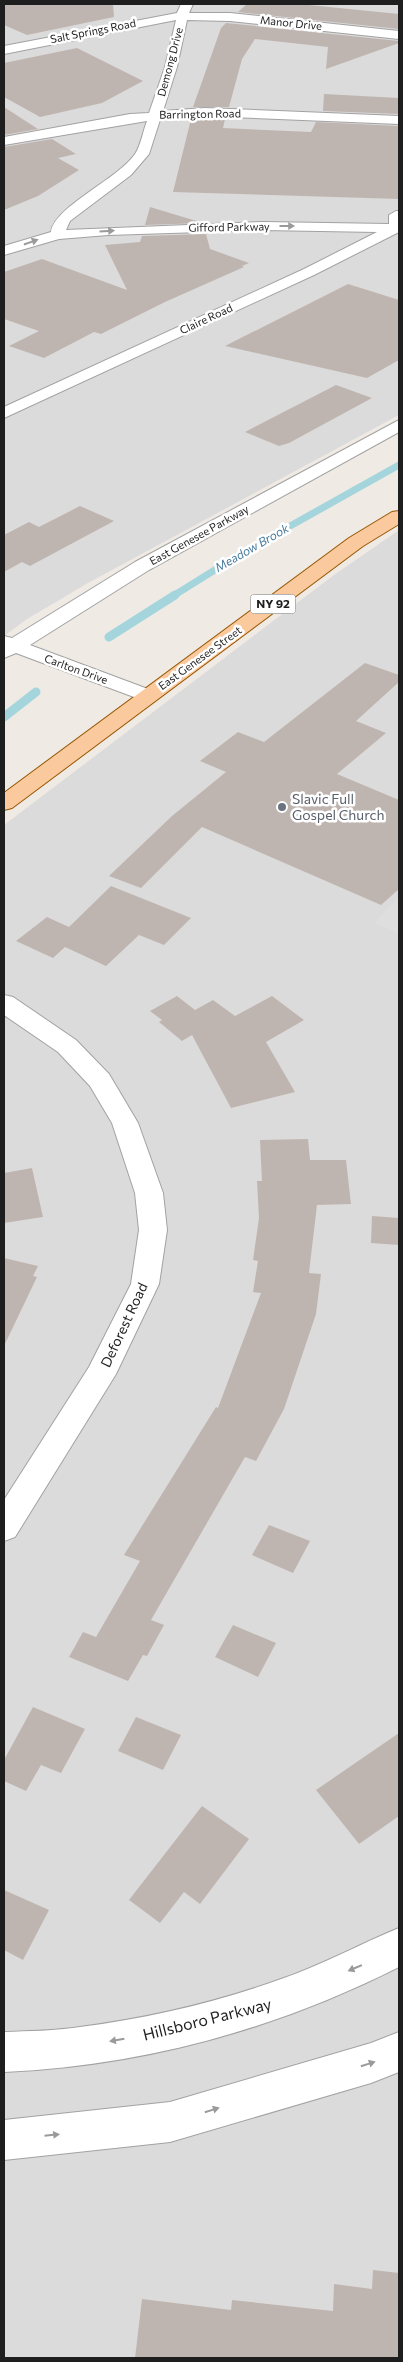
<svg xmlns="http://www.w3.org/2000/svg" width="403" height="2362" font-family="Commissioner,sans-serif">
  <rect width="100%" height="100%" fill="#efeae4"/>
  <path fill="#dcdbdb" d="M4,4H399V415L88,583L27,619L4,636Z
    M399,530V2358H4V825L334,575Z"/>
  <path fill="#dedede" d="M399,897V933L374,923Z"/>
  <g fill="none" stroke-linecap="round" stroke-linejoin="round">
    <path stroke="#a5d5dc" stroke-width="7" d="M173,596L242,553L399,465"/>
    <path stroke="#a5d5dc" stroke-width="9" d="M109,637L175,595
      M4,717L36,692"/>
  </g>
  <path fill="#bfb5b0" d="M4,4H113L114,17L27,35L4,25Z
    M247,4H299L399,14V29L238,12Z
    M226,23L399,41V43L326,69L328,47L255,39L242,59L229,107H193L221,28Z
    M77,48L143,81L102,103L40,117L4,97V63Z
    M324,94L399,98V114L323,111Z
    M4,107L38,129L4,135Z
    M205,118L225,119L223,128L311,132L316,122L399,126V199L173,192L191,119Z
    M52,139L76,154L58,158L79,170L38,196L4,210V147Z
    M150,207L203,223L145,225Z
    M206,234L210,249L249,263L242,266L244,267L165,302L101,334L94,332L44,358L9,346L39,331L4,319V272L42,259L127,290L105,245L140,242L142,236Z
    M348,284L399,300V360L367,378L225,346Z
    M336,385L372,398L289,443L279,446L245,432Z
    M80,506L114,521L30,566L22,562L4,572V535L29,522L39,527Z
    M365,663L399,675V682L356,721L386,733L337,774L399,800V889L381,905L202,827L141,888L109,876L172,816L226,772L200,761L238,732L264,742Z
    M111,886L191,918L164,945L139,935L106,966L65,947L53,958L16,941L47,917L69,927Z
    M177,996L195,1010L213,1000L235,1016L272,996L304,1020L266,1042L295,1092L231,1108L192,1035L182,1041L159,1022L162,1020L150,1011Z
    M308,1139L310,1160H346L351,1204L317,1205L309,1273L321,1274L316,1314L284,1409L256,1461L245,1457L151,1620L164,1625L147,1656L143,1655L128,1681L69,1657L83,1632L96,1637L140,1561L124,1555L216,1407L218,1408L261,1293L253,1292L258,1261L253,1260L259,1218L257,1181H262L260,1140Z
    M32,1168L43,1217L4,1223V1173Z
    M372,1216L399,1218V1245L371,1243Z
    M4,1258L38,1266L33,1276L37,1277L4,1346Z
    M269,1525L310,1541L293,1573L252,1555Z
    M233,1625L276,1643L258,1677L215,1657Z
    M33,1707L85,1729L61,1773L41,1765L26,1791L4,1781V1760Z
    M136,1717L181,1735L163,1770L118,1751Z
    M399,1733V1816L359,1844L316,1790Z
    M202,1806L249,1839L200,1904L184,1892L160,1923L129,1900Z
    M4,1890L49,1910L23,1960L4,1950Z
    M373,2270L399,2273V2358H135L142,2299L231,2310L232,2300L333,2311L334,2284L372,2289Z"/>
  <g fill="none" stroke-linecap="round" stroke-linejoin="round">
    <g stroke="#a2a2a2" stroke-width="2">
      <path id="street" d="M181,4H193L189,13H230L399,31V39L230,21L187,20L177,67L163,111L205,108L399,116V124L205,116L160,120L149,154L131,175L70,221L66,230L263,222L389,224V215L396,211H399V232L314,275L4,418V407L304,269L377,232L263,230L108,235L59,239L4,255V246L51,232C54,207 118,179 135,154C141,145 143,131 147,121L4,145V137L130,114L149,113L165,67L176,20L4,54V46L177,13Z
        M399,420V432L149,570L30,645L156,692L159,696L156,700L149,702L142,700L16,653L4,658V636L12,638L135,562Z
        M4,995L13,997L76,1040L109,1074L138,1123L163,1193L167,1230L159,1284L116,1374L15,1537L4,1541V1500L89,1367L131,1284L139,1230L135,1193L112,1123L90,1086L58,1052L4,1015Z
        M399,1928V1967C276,2029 142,2066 4,2072V2032C29,2031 55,2031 80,2027C149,2018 218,2002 284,1978C324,1964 360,1944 399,1928Z
        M399,2032V2072L371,2083L170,2142L4,2160V2120L170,2102L371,2043Z"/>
    </g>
    <g stroke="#965702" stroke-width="2">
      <path id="primary" d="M399,511V524L363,546L12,808L4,810V793L349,538L392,512Z"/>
    </g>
    <use href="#street" fill="#fff" fill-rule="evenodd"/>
    <use href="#primary" fill="#fac99d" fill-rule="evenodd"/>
  </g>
  <defs><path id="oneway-solid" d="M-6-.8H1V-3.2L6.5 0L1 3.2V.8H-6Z" transform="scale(1.25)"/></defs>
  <g fill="#9a9a9a">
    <use href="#oneway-solid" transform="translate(287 226)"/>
    <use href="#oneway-solid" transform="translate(107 231) rotate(-4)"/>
    <use href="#oneway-solid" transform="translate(31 242) rotate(-19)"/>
    <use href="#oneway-solid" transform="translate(355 1968) rotate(157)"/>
    <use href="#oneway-solid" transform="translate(117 2040) rotate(170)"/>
    <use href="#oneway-solid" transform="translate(368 2064) rotate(-18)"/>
    <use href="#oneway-solid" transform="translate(212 2110) rotate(-17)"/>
    <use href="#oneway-solid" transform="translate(52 2135) rotate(-6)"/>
  </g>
  <circle fill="#6b7280" stroke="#fff" stroke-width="2" cx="282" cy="807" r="5"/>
  <g text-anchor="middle" stroke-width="5" stroke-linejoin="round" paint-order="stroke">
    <g font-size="11" fill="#1e1e1e" stroke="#fff">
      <text transform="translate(291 23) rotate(6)" y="4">Manor Drive</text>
      <text transform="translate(93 31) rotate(-11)" y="4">Salt Springs Road</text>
      <text transform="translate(170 62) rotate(-75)" y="4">Demong Drive</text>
      <text transform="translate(200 114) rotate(-1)" y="4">Barrington Road</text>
      <text transform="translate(229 227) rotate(-1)" y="4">Gifford Parkway</text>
      <text transform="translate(206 319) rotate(-25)" y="4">Claire Road</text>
      <text transform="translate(199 535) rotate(-29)" y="4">East Genesee Parkway</text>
      <text transform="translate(200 658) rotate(-36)" y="4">East Genesee Street</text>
      <text transform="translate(76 669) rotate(20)" y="4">Carlton Drive</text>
    </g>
    <g font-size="12" font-style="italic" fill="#46799c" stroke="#fff">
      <text transform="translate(252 548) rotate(-30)" y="4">Meadow Brook</text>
    </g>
    <rect fill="#fff" stroke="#626262" stroke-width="1" x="250.5" y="594.5" width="45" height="19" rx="4"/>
    <g font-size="12" font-weight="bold" fill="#1e1e1e">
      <text x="273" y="608">NY 92</text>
    </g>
    <g font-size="14" fill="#5b616d" stroke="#fff" text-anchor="start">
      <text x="292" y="804">Slavic Full<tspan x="292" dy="16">Gospel Church</tspan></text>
    </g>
    <g font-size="14" fill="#1e1e1e" stroke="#fff">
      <text transform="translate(124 1325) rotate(-65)" y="5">Deforest Road</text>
    </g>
    <g font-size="16" fill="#1e1e1e" stroke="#fff">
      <text transform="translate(207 2019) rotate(-14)" y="6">Hillsboro Parkway</text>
    </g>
  </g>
  <rect width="403" height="2362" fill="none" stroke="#1e1e1e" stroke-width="10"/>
</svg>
